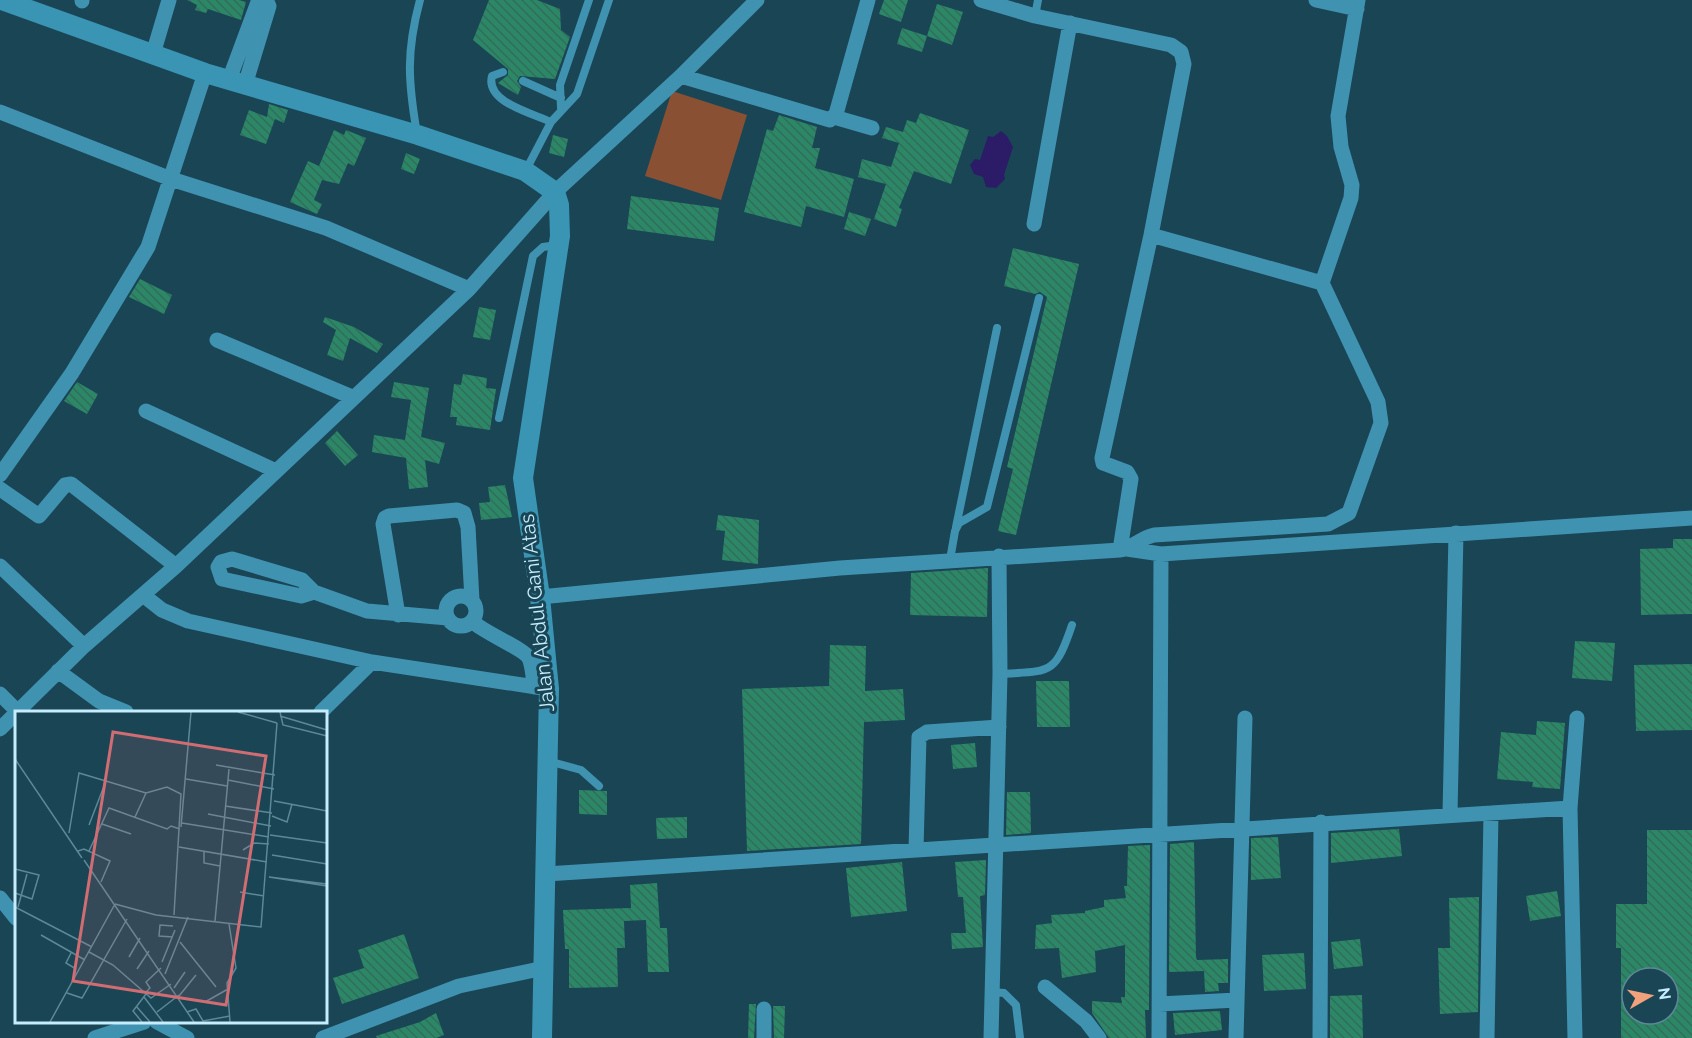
<svg xmlns="http://www.w3.org/2000/svg" width="1692" height="1038" font-family="Raleway,sans-serif">
  <defs>
    <pattern id="building-back-hatch" width="6" height="6" patternUnits="userSpaceOnUse" patternTransform="scale(1.5)"><rect width="6" height="6" fill="#2c8767"/><path d="M-1 5l2 2M0 0l6 6M5-1l2 2" fill="none" stroke="#326d5c"/></pattern>
  </defs>
  <rect width="100%" height="100%" fill="#194555"/>
  <path fill="#895034" d="M672,91L747,115L721,200L645,176Z"/>
  <path fill="#2c1c67" d="M1001,131L1007,136L1013,147L1004,175L1005,179L996,188L986,187L983,177L974,174L970,165L975,159L980,160L988,136L993,137Z"/>
  <path fill="url(#building-back-hatch)" fill-rule="evenodd" d="M187,0H239L246,2L241,20L208,9L206,13L195,10L197,5Z
    M489,0H537L560,9L561,30L570,37L555,79L520,76L517,81L521,87L518,95L498,83L508,75V69L473,40Z
    M884,0H908L901,22L879,14Z
    M937,4L963,12L952,45L927,36L922,52L897,44L902,28L927,36Z
    M269,104L288,110L284,123L275,119L266,144L240,135L249,110L267,117Z
    M920,113L969,130L951,184L914,171L899,208L902,209L896,227L874,219L886,184L858,177L862,159L891,167L899,143L882,138L886,127L903,132L907,120L916,123Z
    M779,115L817,127L812,148H820L815,168L854,179L844,217L806,206L801,227L744,212L767,129L773,131Z
    M334,130L344,135L346,130L366,138L354,166L348,163L339,184L322,180L314,200L322,204L317,214L290,202L308,161L319,166Z
    M553,135L568,139L564,157L549,153Z
    M406,153L420,159L414,174L401,169Z
    M631,196L719,208L714,241L627,229Z
    M849,212L871,219L865,236L844,229Z
    M1013,248L1079,264L1016,535L998,531L1013,469L1007,467L1047,297L1040,292L1035,294L1004,286Z
    M140,279L172,295L164,314L129,297Z
    M479,307L496,310L490,340L473,337Z
    M325,317L354,327L383,344L377,353L350,338L343,361L327,355L336,330L323,322Z
    M463,374L487,378L486,388L496,389L490,430L456,425L457,417H450L454,384L461,385Z
    M77,382L98,394L87,414L64,401Z
    M394,382L429,388L421,437L445,443L439,464L425,460L428,487L409,489L406,458L372,452L374,435L405,440L411,400L391,397Z
    M337,431L358,455L345,466L325,443Z
    M505,485L512,517L481,520L479,503L490,502L488,487Z
    M718,515L759,520L758,564L722,560L725,531L716,530Z
    M1673,539H1692V614L1641,615L1640,549L1673,548Z
    M988,568L987,617L910,615L911,573Z
    M1575,641L1615,643L1612,681L1572,678Z
    M830,645L866,646L865,691L903,689L905,720L864,722L861,844L747,851L742,689L829,686Z
    M1692,664V730L1636,731L1634,665Z
    M1036,681H1069L1070,727H1037Z
    M1537,721L1565,723L1560,789L1532,787L1533,782L1497,779L1501,732L1536,735Z
    M975,743L977,767L953,769L951,745Z
    M579,790L607,791V815L579,814Z
    M1007,792H1030L1031,833L1006,835Z
    M687,817V838L657,839L656,818Z
    M1399,829L1402,856L1331,863V833Z
    M1647,830H1692V1038H1621V948H1616V904H1647ZM1632,978H1668V1014H1632Z
    M1278,837L1281,878L1251,880V838Z
    M1194,842L1196,957L1197,960L1228,959V983H1218L1219,991L1205,992L1204,971L1169,972L1170,844Z
    M1150,845L1149,1010H1145L1146,1038H1109L1092,1013V1001L1122,1003L1121,997H1125V945L1095,951L1096,972L1062,978L1059,948L1035,949L1036,925L1052,923L1051,915L1085,913V911L1104,907V900L1126,898L1124,886H1127L1128,846Z
    M986,860L985,895L980,896L983,947L952,949L951,933H966L963,897H958L955,862Z
    M902,862L907,911L851,917L846,868Z
    M657,883L660,928H667L669,972H648L646,920L624,921L625,948H617L618,987L569,988V949H565L563,910L631,908L630,885Z
    M1557,891L1561,916L1530,921L1526,896Z
    M1479,897L1478,1012L1440,1014L1438,948H1450L1449,898Z
    M404,934L419,978L342,1004L333,978L364,968L358,950Z
    M1360,939L1363,966L1334,969L1331,942Z
    M1304,953L1306,989L1264,991L1262,955Z
    M1362,995L1363,1038H1330V996Z
    M749,1004H756L754,1038H748Z
    M773,1006H785L784,1038H774Z
    M1220,1011L1222,1030L1175,1035L1173,1013Z
    M436,1013L444,1035L436,1038H377L376,1036L420,1022Z"/>
  <g fill="none" stroke-linecap="round" stroke-linejoin="round">
    <path stroke="#4092b1" stroke-width="8" d="M1035,16L1038,0
      M503,72L492,76C485,102 532,113 551,122
      M523,81L561,98
      M561,108L560,85L589,0
      M417,134C408,81 406,52 420,0
      M526,170L551,122L577,94L609,0
      M499,418L533,256L543,247L557,245
      M956,527L997,328
      M950,560L955,531L959,523L987,507L1039,298
      M1000,674C1051,671 1055,675 1072,625
      M548,761L581,770L599,786
      M992,992L1004,993L1016,1005L1020,1038"/>
    <path stroke="#4092b1" stroke-width="15" d="M981,0L1035,16L1171,45L1181,52L1184,64L1151,235L1102,458L1103,463L1127,472L1131,479L1120,550
      M1316,0L1357,9
      M82,1V0
      M153,54L169,0
      M681,76L830,120L836,114L868,0
      M229,80L258,2L262,0
      M245,85L269,6L266,0
      M0,112L171,179L326,228L469,289
      M834,117L872,128
      M1034,224L1070,23
      M1151,235L1322,283
      M217,340L352,397
      M146,411L276,471
      M0,475L72,373L148,247L205,73
      M0,489L39,516L65,485L71,484L176,566
      M1127,549L1161,554L1692,518
      M0,566L84,646
      M314,592L301,596L222,579L218,567L221,562L232,559L302,580L314,592L367,611L448,618
      M143,595L162,610L188,621L372,662L549,689
      M446 611a15 15 0 1 1 30 0a15 15 0 1 1-30 0Z
      M540,597L840,568L1120,550C1132,549 1140,538 1154,535L1328,524L1349,513L1381,423L1378,402L1322,283L1351,198L1352,185L1341,147L1338,116L1358,0
      M398,615L383,524L385,518L389,516L457,510L464,513L468,527L472,600
      M473,622C485,633 524,649 529,658C533,667 533,678 534,687
      M58,671L99,701L126,712
      M0,694L17,711
      M321,712L372,662
      M0,729L84,646L176,566L469,289L555,192L681,76L757,0
      M1450,814L1456,533
      M916,850L919,737L927,732L999,727
      M546,874L1570,808
      M0,898L16,918
      M1045,987L1086,1021L1099,1038
      M1159,1004L1237,1000
      M157,1022L187,1038
      M95,1038L144,1022
      M323,1038L459,986L544,968
      M764,1038V1009
      M991,1038L1000,674L999,556
      M1159,1038L1161,554
      M1236,1038L1245,718
      M1320,1038L1321,822
      M1487,1038L1491,813
      M1575,1038L1570,808L1577,718"/>
    <path stroke="#3a94b4" stroke-width="20" d="M2,0L205,73L418,135L525,171L555,192L559,205L560,236L523,478L540,597L549,689L542,1038"/>
  </g>
  <g text-anchor="middle" stroke-width="6" stroke-linejoin="round" paint-order="stroke">
    <g font-size="20" fill="#c6edfd" stroke="#194555">
      <text transform="translate(537 613) rotate(-96)" y="7">Jalan Abdul Gani Atas</text>
    </g>
  </g>
  <g transform="translate(15 711)">
    <rect width="312" height="312" fill="#194555"/>
    <path fill="none" stroke="#5e8898" stroke-width="1.5" d="M223,1L262,12M265,1L268,14L312,25M265,5L312,19M0,48L67,147M201,54L260,64M171,68L212,75M213,69L259,78M259,90L312,100M210,95L257,102M193,103L256,115M257,105L272,111L277,93M120,106L131,82M167,112L254,126M87,113L116,123M74,114L91,70M166,116L176,1M54,122L64,62L131,82L152,76L166,83L159,204M255,124L312,132M164,136L252,151M228,139L239,132L254,133M63,140L69,138L95,150L86,171M74,140L94,97L152,118L156,115L165,118M189,140V152L205,155M257,144L312,153M69,149L179,311M0,158L24,164L17,188L0,182M312,173L254,166L312,175M225,181L249,185M100,193L141,204L246,216L262,12M0,196L77,236M3,196L12,163M200,210L214,58M214,213L221,257L212,272L215,311M158,215L145,214L144,225L158,226M26,224L70,249M165,231L201,276M74,241L98,254L136,287L156,273M56,242L51,252L61,258M114,246L125,227M147,251L160,219M122,258L134,240M150,263L173,206M159,277L170,261M52,282L67,287L112,208M130,282L135,277L131,271L146,257M164,285L181,264M129,286L148,311M190,291L213,278M121,295L135,311M142,301L164,284M172,301L181,298L188,310L215,305M35,311L100,193M127,311L118,300L131,283"/>
    <path fill="#d06d73" fill-opacity="0.15" stroke="#d06d73" stroke-width="3" d="M98,21L251,45L211,294L58,270Z"/>
    <rect width="312" height="312" fill="none" stroke="#c6edfd" stroke-width="3"/>
  </g>
  <g transform="translate(1650 996) rotate(81)"><circle r="28" fill="#194555" stroke="#5e8898" stroke-width="1.5"/>
  <path d="M0-4.5L10 22L0 15L-10 22Z" fill="#f1a17c"/>
  <text y="-9" font-size="16" font-weight="bold" text-anchor="middle" fill="#c6edfd">N</text>
  </g>
</svg>
